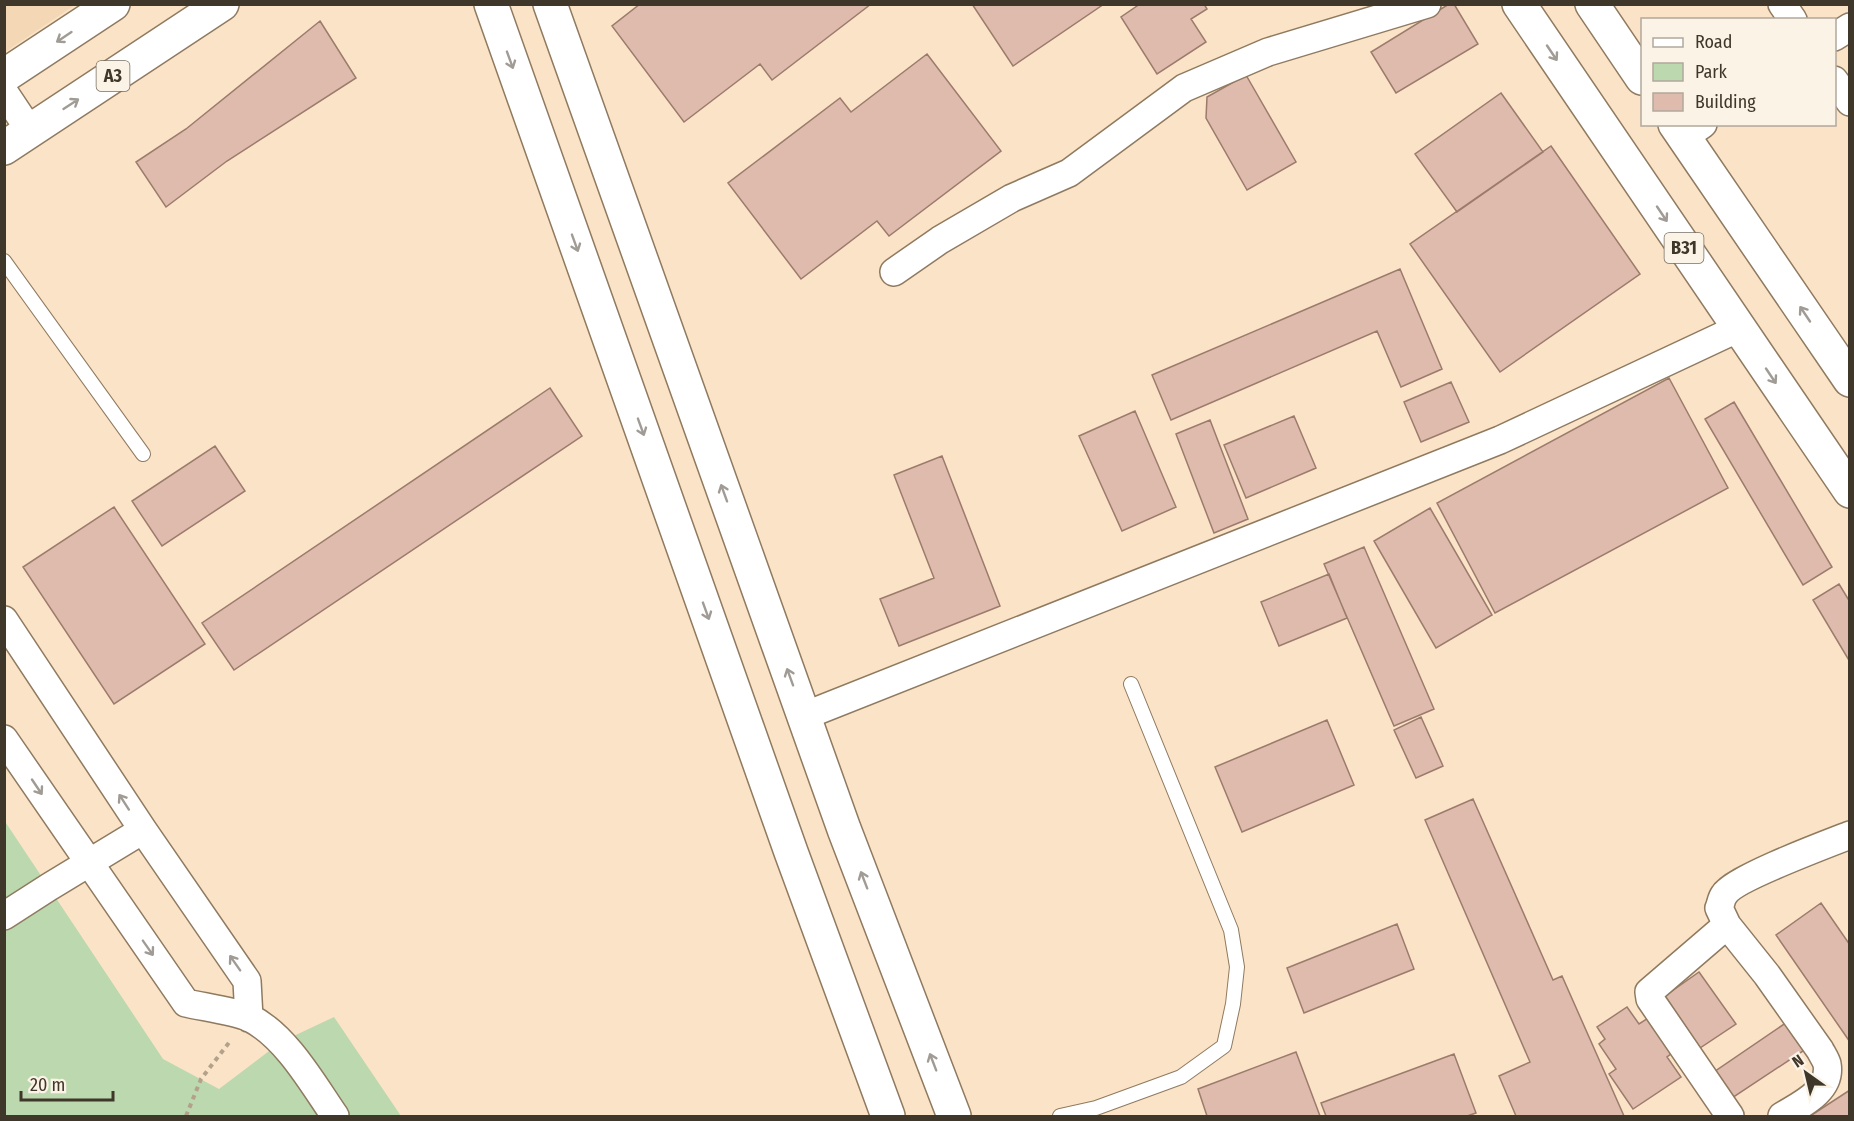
<svg xmlns="http://www.w3.org/2000/svg" width="1854" height="1121" font-family="'Fira Sans Condensed',sans-serif">
  <rect width="100%" height="100%" fill="#fae3c6"/>
  <path fill="#f4d8b5" d="M5,4H75V5L5,52Z"/>
  <path fill="#bcd8ae" d="M4,820L163,1059L219,1089L281,1042L334,1017L401,1116H5Z"/>
  <path fill="#debbac" stroke="#9c7b6d" stroke-width="1.5" d="M640,4H871L772,80L760,64L684,122L612,26Z
    M972,4H1104L1013,66Z
    M1140,4H1204L1207,9L1191,19L1206,42L1157,74L1121,17Z
    M1449,4H1454L1478,44L1396,93L1371,52Z
    M320,21L356,78L227,161L166,207L136,162L186,129Z
    M927,54L1001,151L889,236L877,221L801,279L728,183L840,98L851,112Z
    M1246,75L1296,162L1247,190L1206,118L1207,97Z
    M1501,93L1543,152L1457,212L1415,154Z
    M1551,146L1640,274L1500,372L1410,244Z
    M1400,269L1442,369L1401,387L1377,331L1171,420L1152,375Z
    M1669,378L1728,488L1495,613L1437,503Z
    M1451,382L1469,422L1421,442L1404,402Z
    M550,388L582,436L234,670L202,623Z
    M1734,402L1832,567L1803,585L1705,419Z
    M1135,411L1176,507L1122,531L1079,436Z
    M1294,416L1316,468L1246,498L1224,445Z
    M1210,420L1248,519L1214,533L1176,434Z
    M215,446L245,491L162,546L132,501Z
    M942,456L1000,606L899,646L880,599L934,578L894,475Z
    M114,507L205,644L114,704L23,567Z
    M1430,508L1492,615L1436,648L1374,541Z
    M1364,547L1434,709L1394,726L1324,564Z
    M1329,574L1347,618L1279,646L1261,602Z
    M1839,584L1850,602V662L1813,600Z
    M1421,717L1443,766L1416,778L1394,730Z
    M1327,720L1354,785L1242,832L1215,767Z
    M1473,799L1553,980L1562,976L1624,1116H1516L1499,1076L1530,1062L1425,820Z
    M1821,903L1850,945V1042L1776,935Z
    M1397,924L1414,969L1304,1013L1287,968Z
    M1699,972L1736,1024L1700,1048L1665,996Z
    M1627,1007L1639,1024L1656,1013L1679,1048L1667,1057L1681,1077L1633,1109L1609,1074L1616,1069L1599,1044L1605,1039L1597,1027Z
    M1793,1018L1812,1045L1729,1100L1711,1074Z
    M1296,1052L1320,1116H1207L1198,1089Z
    M1454,1054L1476,1113L1467,1116H1326L1321,1103Z
    M1850,1090V1116H1810Z"/>
  <g fill="none" stroke-linecap="round" stroke-linejoin="round">
    <g stroke="#8f7a60" stroke-width="16">
      <path id="service" d="M4,261L143,454
        M1060,1116L1096,1108L1181,1077L1224,1046L1233,1004L1237,967L1231,930L1131,684"/>
    </g>
    <g stroke="#8f7a60" stroke-width="30">
      <path id="minor" d="M1782,4L1793,20
        M1834,37L1850,27
        M1834,80L1850,102
        M4,92L30,131
        M1684,137L1703,124
        M894,272L940,240L1012,198L1069,173L1184,88L1268,52L1427,4
        M4,620L143,830L247,981L249,1018
        M804,716L1500,440L1739,328
        M4,739L186,1003C203,1007 234,1011 250,1018C286,1036 313,1084 335,1116
        M4,916L49,887L143,830
        M1727,925L1649,992L1650,999L1730,1116
        M1782,1116C1800,1105 1832,1091 1827,1064C1826,1060 1822,1054 1820,1050L1767,975L1727,925L1719,908C1721,904 1721,899 1724,895C1733,879 1827,844 1850,835"/>
    </g>
    <g stroke="#8f7a60" stroke-width="36">
      <path id="tertiary" d="M491,4L791,852L888,1116
        M550,4L844,829L954,1116"/>
    </g>
    <g stroke="#8f7a60" stroke-width="36">
      <path id="primary" d="M1519,4L1850,491
        M1592,4L1642,78
        M1675,124L1850,380"/>
    </g>
    <g stroke="#8f7a60" stroke-width="36">
      <path id="trunk" d="M4,76L113,4
        M4,148L222,4"/>
    </g>
    <path stroke="#b3a18b" stroke-width="4" stroke-dasharray="4.5 4.5" stroke-linecap="butt" d="M186,1116L201,1079L231,1040"/>
    <use href="#service" stroke="#fff" stroke-width="14"/>
    <use href="#minor" stroke="#fff" stroke-width="27"/>
    <use href="#tertiary" stroke="#fff" stroke-width="33"/>
    <use href="#primary" stroke="#fff" stroke-width="33"/>
    <use href="#trunk" stroke="#fff" stroke-width="33"/>
  </g>
  <defs><path id="oneway-shaft" d="M-6 0H5M1.5-3L5.5 0L1.5 3" fill="none" stroke-width="1.6" stroke-linecap="round" stroke-linejoin="round" transform="scale(1.5)"/></defs>
  <g stroke="#a09b95">
    <use href="#oneway-shaft" transform="translate(64 37) rotate(146)"/>
    <use href="#oneway-shaft" transform="translate(1552 53) rotate(56)"/>
    <use href="#oneway-shaft" transform="translate(510 60) rotate(70)"/>
    <use href="#oneway-shaft" transform="translate(71 104) rotate(-33)"/>
    <use href="#oneway-shaft" transform="translate(1662 214) rotate(56)"/>
    <use href="#oneway-shaft" transform="translate(575 243) rotate(70)"/>
    <use href="#oneway-shaft" transform="translate(1805 314) rotate(-124)"/>
    <use href="#oneway-shaft" transform="translate(1771 376) rotate(56)"/>
    <use href="#oneway-shaft" transform="translate(641 427) rotate(70)"/>
    <use href="#oneway-shaft" transform="translate(724 493) rotate(-110)"/>
    <use href="#oneway-shaft" transform="translate(706 611) rotate(70)"/>
    <use href="#oneway-shaft" transform="translate(790 677) rotate(-110)"/>
    <use href="#oneway-shaft" transform="translate(37 787) rotate(56)"/>
    <use href="#oneway-shaft" transform="translate(124 802) rotate(-123)"/>
    <use href="#oneway-shaft" transform="translate(864 880) rotate(-111)"/>
    <use href="#oneway-shaft" transform="translate(148 948) rotate(55)"/>
    <use href="#oneway-shaft" transform="translate(235 963) rotate(-125)"/>
    <use href="#oneway-shaft" transform="translate(933 1062) rotate(-111)"/>
  </g>
  <g text-anchor="middle" stroke-width="6" stroke-linejoin="round" paint-order="stroke">
    <g fill="#fcf3e7" stroke="#786f63" stroke-width="1.5">
      <rect x="96.5" y="61" width="33" height="30" rx="4.5"/>
      <rect x="1664.5" y="233" width="39" height="30" rx="4.5"/>
    </g>
    <g font-size="18" font-weight="bold" fill="#40372b">
      <text x="113" y="82">A3</text>
      <text x="1684" y="254">B31</text>
    </g>
  </g>
  <rect width="1854" height="1121" fill="none" stroke="#40372b" stroke-width="12"/>
  <rect x="1641" y="18" width="195" height="108" fill="#fcf3e7" stroke="#b1a89c" stroke-width="1.5"/>
  <rect x="1653" y="38" width="30" height="9" fill="#ffffff" stroke="#b1a89c" stroke-width="1.5"/>
  <text x="1695" y="48" font-size="18" fill="#40372b">Road</text>
  <rect x="1653" y="63" width="30" height="18" fill="#bcd8ae" stroke="#b1a89c" stroke-width="1.5"/>
  <text x="1695" y="78" font-size="18" fill="#40372b">Park</text>
  <rect x="1653" y="93" width="30" height="18" fill="#debbac" stroke="#b1a89c" stroke-width="1.5"/>
  <text x="1695" y="108" font-size="18" fill="#40372b">Building</text>
  <g transform="translate(1806 1073) rotate(326)" stroke="#fcf3e7" stroke-width="4.5" paint-order="stroke">
  <path d="M0-4.5L10 22L0 15L-10 22Z" fill="#40372b"/>
  <text y="-9" font-size="16" font-weight="bold" text-anchor="middle" fill="#40372b">N</text>
  </g>
  <path d="M21 1091v9h92v-9" fill="none" stroke="#40372b" stroke-width="3"/>
  <text x="30" y="1091" font-size="18" fill="#40372b" stroke="#fcf3e7" stroke-width="4.5" paint-order="stroke">20 m</text>
</svg>
